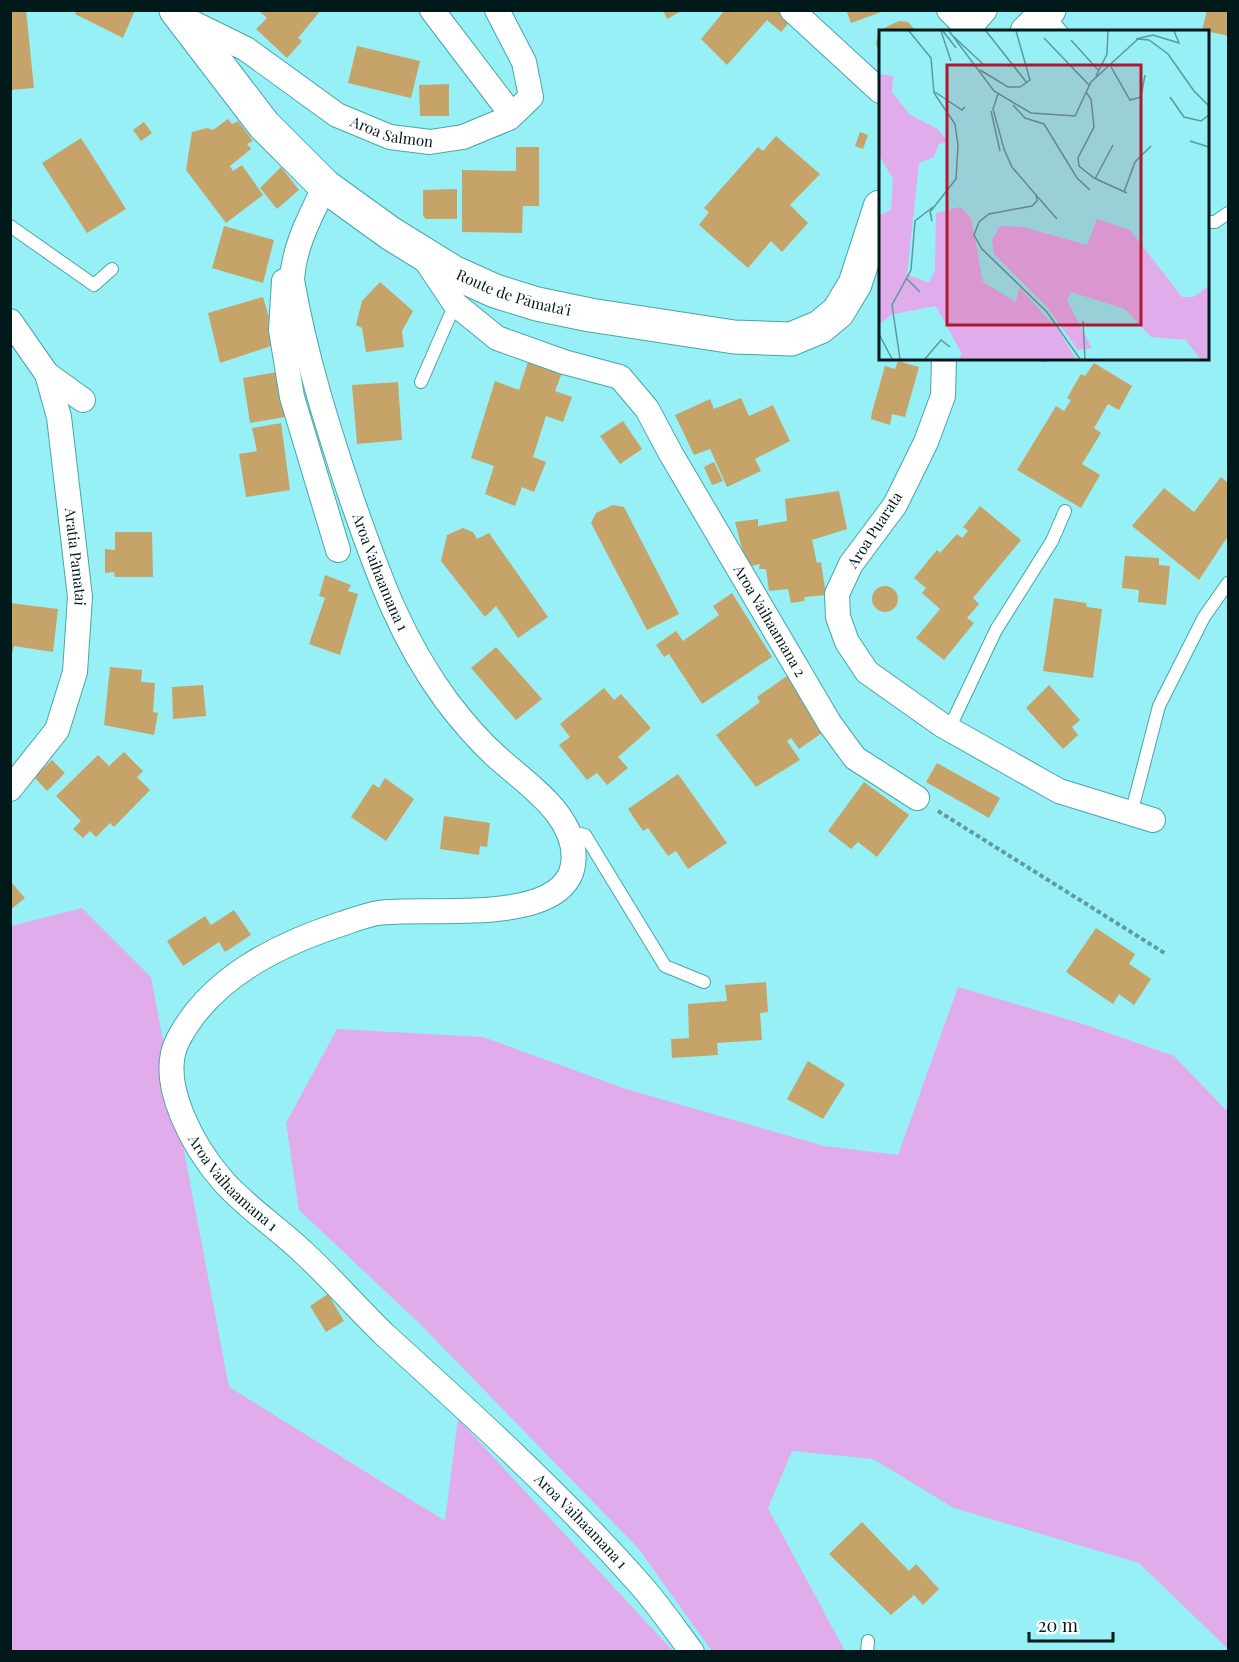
<svg xmlns="http://www.w3.org/2000/svg" width="1239" height="1662" font-family="'Playfair Display',serif">
  <rect width="100%" height="100%" fill="#96f0f5"/>
  <path fill="#e1acec" d="M82,908L151,977L229,1387L445,1521L458,1419L673,1651L11,1652V926Z
    M958,987L1083,1024L1174,1056L1228,1112V1649L1139,1563L954,1508L873,1459L792,1451L768,1508L845,1651H712L638,1548L420,1324L299,1210L286,1123L337,1029L483,1037L626,1089L824,1146L898,1155Z"/>
  <path fill="#c6a469" d="M10,10H26L34,88L10,90Z
    M77,10H135L123,38L75,14Z
    M258,10H321L298,38L302,41L287,58L256,29L267,18Z
    M663,10H683L667,19Z
    M725,10H781L791,20L781,32L767,20L727,65L701,39Z
    M846,10H884V11L851,23Z
    M1207,10H1228V36L1202,30Z
    M899,21L908,22L917,32H880V58L876,43L880,28V30Z
    M357,46L420,61L411,98L348,83Z
    M449,84V116H420L419,85Z
    M228,119L232,124L238,121L253,141L247,144L251,149L230,166L233,171L242,165L263,195L226,223L186,170L192,132L207,128L213,130Z
    M144,122L152,133L141,141L133,130Z
    M860,132L868,135L863,149L855,146Z
    M776,136L820,174L790,205L808,223L782,252L771,241L748,268L699,225L709,212L704,208L758,147L763,151Z
    M81,138L126,209L87,233L42,163Z
    M516,147H539V206H523L522,233L462,232V170L516,171Z
    M281,167L299,190L277,209L260,188Z
    M457,189V219H426L423,216V190Z
    M224,226L274,240L263,283L212,268Z
    M380,282L413,311L402,331L404,347L366,352L362,328L356,325L362,301Z
    M263,297L277,344L220,363L208,313Z
    M1017,358H1047L1046,362Z
    M898,361L919,367L905,417L892,414L890,425L871,419L872,412L885,366L895,369Z
    M528,362L562,373L555,391L572,397L563,422L546,416L533,457L546,462L534,492L522,487L515,506L485,494L494,466L471,458L495,381L519,390Z
    M1094,363L1132,386L1119,410L1108,404L1094,428L1101,433L1082,464L1100,475L1081,508L1017,470L1056,406L1064,411L1071,400L1067,398L1081,374L1085,376Z
    M277,372L285,417L250,423L243,378Z
    M398,382L402,440L357,444L352,385Z
    M741,398L749,416L773,405L790,441L755,459L761,471L727,487L710,449L694,455L675,415L710,399L714,409Z
    M623,421L642,449L620,464L600,436Z
    M281,423L290,490L246,497L239,454L257,451L252,428Z
    M714,462L723,481L712,485L704,467Z
    M1221,477L1228,483V536L1199,580L1132,526L1164,488L1194,512Z
    M839,491L847,529L812,540L817,563L821,562L826,595L805,597L804,601L791,603L788,589L769,591L766,569H759L760,564L747,567L735,522L758,519V526L787,521L785,499Z
    M613,505L624,507L679,614L647,630L591,523L596,513Z
    M980,506L1021,540L973,598L979,604L967,618L974,623L944,660L916,638L940,609L922,593L926,588L914,578L937,550L940,553L957,534L962,538L968,531L963,527Z
    M463,528L473,532L477,539L489,533L548,617L518,638L496,606L485,617L441,561L447,535Z
    M115,532H152L153,577H115L114,572L105,573V549L115,550Z
    M1125,556L1159,558V565L1170,566L1166,605L1138,602L1139,590L1122,588Z
    M325,575L351,585L348,591L358,594L340,655L309,644L325,598L319,596Z
    M872 599a13 13 0 1 1 26 0a13 13 0 1 1-26 0Z
    M732,593L772,657L702,704L669,654L664,657L656,645L676,631L683,641L719,615L713,606Z
    M1054,598L1086,603L1087,607L1102,609L1093,678L1043,671Z
    M10,603L58,609L53,652L14,646L10,662Z
    M496,647L542,699L516,720L471,668Z
    M110,667L142,670L141,682L155,683L153,712L158,713L154,735L104,725Z
    M787,676L825,731L799,749L791,738L787,741L800,760L756,787L716,735L760,702L757,697Z
    M203,685L206,716L173,719L172,687Z
    M1049,685L1080,720L1072,727L1078,735L1063,749L1026,708Z
    M604,688L614,700L621,694L651,728L618,757L628,768L607,785L597,773L587,780L559,745L570,737L560,724Z
    M124,752L143,771L137,777L150,790L114,827L110,823L96,837L90,831L83,838L73,829L81,821L56,796L98,755L109,766Z
    M52,760L65,773L47,791L34,777Z
    M937,763L1000,798L989,818L926,782Z
    M678,774L727,843L688,869L676,851L668,856L648,828L643,831L628,809Z
    M385,778L414,799L386,841L351,817L373,784L379,788Z
    M864,782L909,815L877,857L858,842L851,849L828,831Z
    M444,816L490,823L487,847L480,846L479,855L440,849Z
    M10,881L25,898L10,910Z
    M234,910L251,935L225,952L219,942L183,966L167,941L205,916L211,925Z
    M1096,928L1135,954L1129,964L1151,979L1134,1005L1119,994L1113,1004L1066,972Z
    M766,982L768,1012L760,1013L762,1040L717,1043L718,1055L672,1058L671,1039L689,1038L688,1004L727,1001L725,985Z
    M808,1061L845,1084L823,1119L787,1099Z
    M328,1294L344,1321L326,1332L310,1306Z
    M862,1522L909,1571L916,1564L939,1589L923,1605L914,1595L891,1615L829,1554Z"/>
  <g fill="none" stroke-linecap="round" stroke-linejoin="round">
    <g stroke="#49a5aa" stroke-width="14">
      <path id="lane" d="M1047,14L1062,32
        M1208,222H1215L1228,213
        M10,226L94,285L112,269
        M421,382L455,304
        M949,729L996,630L1052,541L1065,511
        M1131,814L1159,706L1204,617L1228,583
        M570,832L585,835L665,966L704,982
        M867,1652L868,1641"/>
    </g>
    <g stroke="#49a5aa" stroke-width="26">
      <g id="street">
        <path d="M432,10L512,115"/>
        <path d="M792,10L880,91"/>
        <path d="M949,10L968,29"/>
        <path id="s1" d="M189,21L246,49L337,115L390,137L430,142L463,137L509,118L531,97L524,62L497,10"/>
        <path d="M966,32L985,10"/>
        <path id="s2" d="M325,186C310,217 294,246 292,280C305,355 327,425 351,497C377,571 399,636 446,700C461,720 479,741 498,758C528,785 580,818 573,865C563,927 425,906 378,913C366,915 353,920 341,924C277,945 210,978 178,1040C156,1082 195,1149 223,1181C247,1208 278,1228 304,1253C332,1279 358,1309 386,1336C473,1415 560,1494 638,1582C658,1604 674,1628 692,1652"/>
        <path id="s3" d="M425,259L455,304L497,338L564,362L620,377L647,409L671,454L830,724L855,758L917,798"/>
        <path d="M284,281L281,330L292,397L338,550"/>
        <path id="s4" d="M10,321L47,374L59,417L80,597L75,672L57,730L10,789"/>
        <path d="M944,358L943,396L926,442L895,505L851,564L837,594L838,617L847,642L867,672L942,725L1059,791L1153,820"/>
        <path d="M47,374L83,400"/>
      </g>
    </g>
    <g stroke="#49a5aa" stroke-width="35">
      <g id="secondary">
        <path id="s5" d="M176,10L264,125L325,186L390,233L453,272L495,291L537,304L590,315L734,337L791,339L820,327L838,312L855,284L880,207"/>
        <path d="M1027,32L1049,10"/>
      </g>
    </g>
    <path stroke="#5c9da1" stroke-width="4" stroke-dasharray="4.5 3" stroke-linecap="butt" d="M938,811L1166,954"/>
    <use href="#lane" stroke="#fff" stroke-width="12"/>
    <use href="#street" stroke="#fff" stroke-width="24"/>
    <use href="#secondary" stroke="#fff" stroke-width="33"/>
  </g>
  <g text-anchor="middle" stroke-width="5" stroke-linejoin="round" paint-order="stroke">
    <g font-size="15" fill="#00191a" stroke="#fff">
      <text dy="5" stroke="none"><textPath href="#s1" startOffset="234">Aroa Salmon</textPath></text>
      <text dy="5" stroke="none"><textPath href="#s5" startOffset="450">Route de Pāmata'i</textPath></text>
      <text transform="translate(875 530) rotate(-57)" y="5">Aroa Puarata</text>
      <text dy="5" stroke="none"><textPath href="#s4" startOffset="250">Aratia Pamatai</textPath></text>
      <text dy="5" stroke="none"><textPath href="#s2" startOffset="406">Aroa Vaihaamana 1</textPath></text>
      <text dy="5" stroke="none"><textPath href="#s3" startOffset="524">Aroa Vaihaamana 2</textPath></text>
      <text dy="5" stroke="none"><textPath href="#s2" startOffset="1386">Aroa Vaihaamana 1</textPath></text>
      <text dy="5" stroke="none"><textPath href="#s2" startOffset="1872">Aroa Vaihaamana 1</textPath></text>
    </g>
  </g>
  <g transform="translate(879 30)">
    <rect width="330" height="330" fill="#96f0f5"/>
    <path d="M0,44L14,46L13,62L31,85L59,99L69,112L60,114L55,127L40,133L28,244L50,253L56,240L57,183L81,177L92,188L104,252L137,272L140,257L180,301L197,329H79L83,324L57,276L14,284L0,294V185L12,180L14,149L0,125ZM218,189L251,200L303,267H314L330,256V329H321L307,310L272,307L246,279L192,262L188,271L213,318L199,320L168,277L115,224L113,210L121,196L144,197L208,215Z" fill="#e1acec"/>
    <path fill="none" stroke="#5a9a9d" stroke-width="1.5" d="M30,1L52,28L55,63L76,94L79,115L77,149L51,182L53,191M62,1L72,31M64,1L77,18M70,1L115,61L152,83L196,86L212,52L259,9L270,10L289,24L315,61L330,76M107,1L148,53M74,6L104,34M165,8L210,55M257,9L274,5L300,13L295,1M192,10L219,40M232,37L251,70L262,67L266,45M101,40L129,57H141L151,50L137,1M217,46L228,24L229,1M56,62L83,80L86,77M207,62L212,69L215,97L199,128L200,136L215,148L248,163M119,64L114,79L125,119L133,137L157,165L158,171L153,176L110,184L100,192L95,205L103,219L168,282L201,329M291,67L305,87L322,91L330,85M134,75L146,88L165,94L198,148L211,160M112,81L121,121M311,111L330,117M216,149L234,115M245,162L256,132L272,116M157,165L178,189M28,249L41,262M204,291L206,329M0,304L13,329M21,329L13,275L32,240L36,191L54,177M46,329L62,310L71,317"/>
    <path fill="#ad1830" fill-opacity="0.15" stroke="#ad1830" stroke-width="3" d="M68,35H262V295H68Z"/>
    <rect width="330" height="330" fill="none" stroke="#00191a" stroke-width="3"/>
  </g>
  <rect width="1239" height="1662" fill="none" stroke="#00191a" stroke-width="24"/>
  <path d="M1029 1632v9h84v-9" fill="none" stroke="#00191a" stroke-width="3"/>
  <text x="1038" y="1632" font-size="18" fill="#00191a" stroke="#ffffff" stroke-width="4.5" paint-order="stroke">20 m</text>
</svg>
